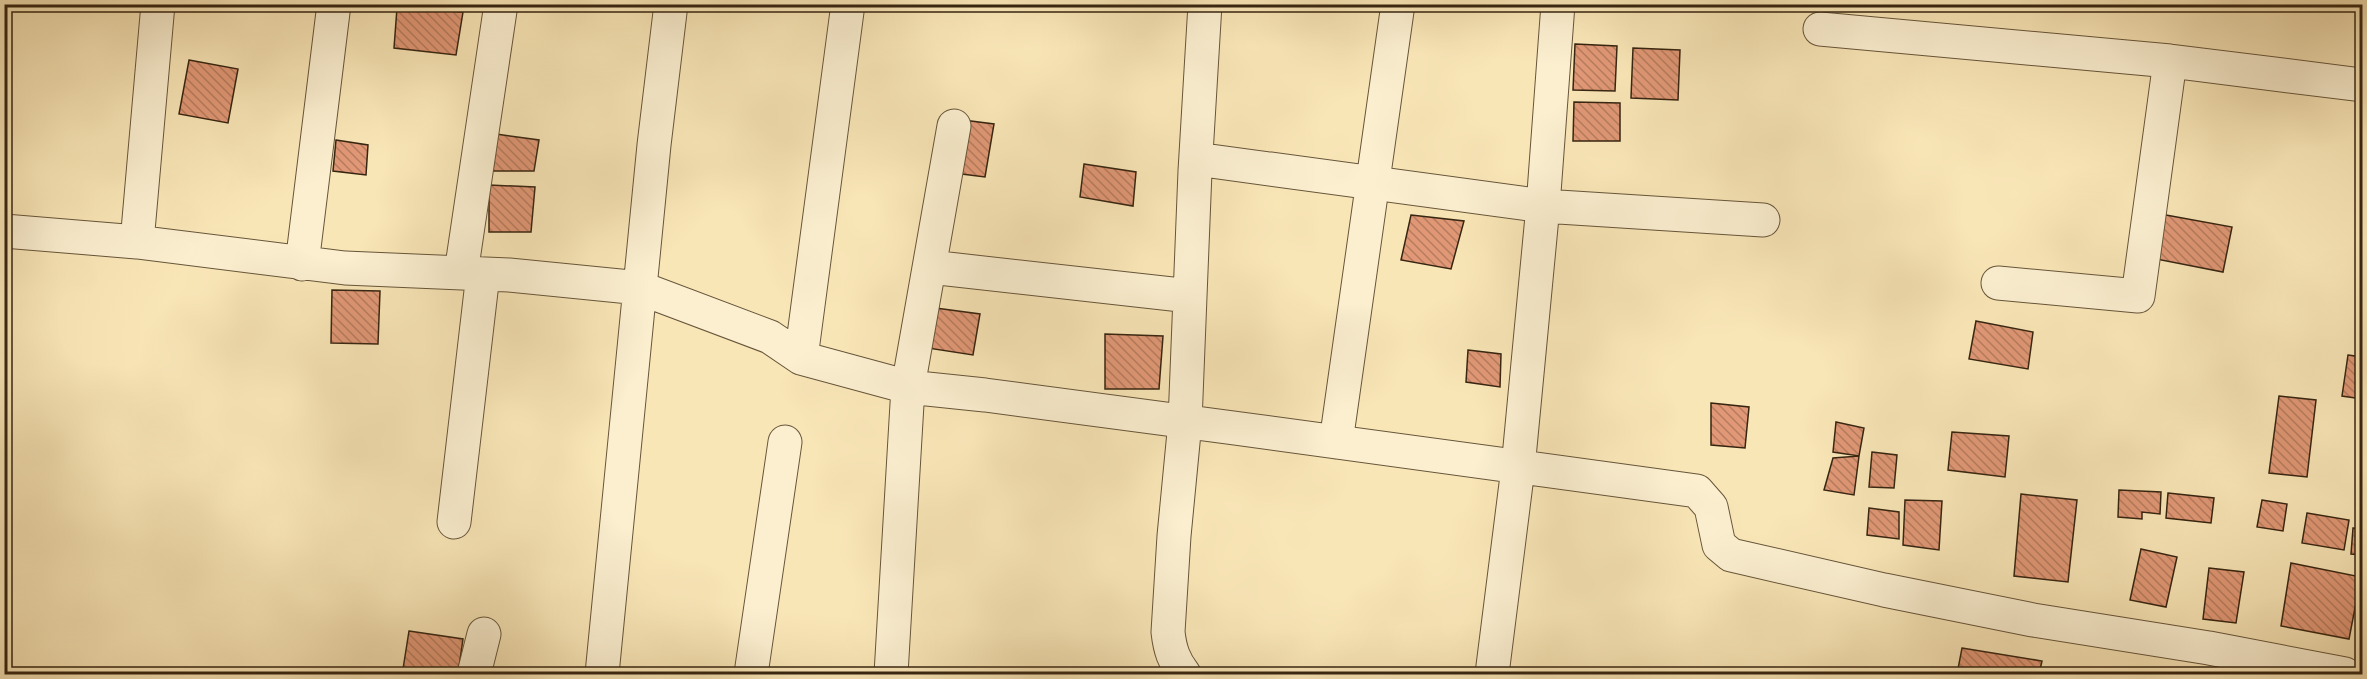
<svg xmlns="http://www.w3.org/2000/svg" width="2367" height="679" font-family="Cardo,serif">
  <defs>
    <pattern id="building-back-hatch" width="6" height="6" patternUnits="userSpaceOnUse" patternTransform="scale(1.5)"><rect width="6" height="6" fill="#e19876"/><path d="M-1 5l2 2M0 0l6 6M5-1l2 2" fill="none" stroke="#b77c5f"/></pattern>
  </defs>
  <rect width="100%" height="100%" fill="#f9e6b7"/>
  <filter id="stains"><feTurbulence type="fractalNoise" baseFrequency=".00333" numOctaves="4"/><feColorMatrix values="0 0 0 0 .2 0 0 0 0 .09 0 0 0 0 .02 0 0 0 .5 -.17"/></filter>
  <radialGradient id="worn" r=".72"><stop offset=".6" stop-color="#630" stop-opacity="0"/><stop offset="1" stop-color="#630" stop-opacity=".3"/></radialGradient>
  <path fill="url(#building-back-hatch)" stroke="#362511" stroke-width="1.5" d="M397,8L463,12L456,55L394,48Z
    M1575,44L1617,46L1615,91L1573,90Z
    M1633,48L1680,50L1678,100L1631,98Z
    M189,60L238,69L228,123L179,114Z
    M1574,102L1620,103V141H1573Z
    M963,120L994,124L985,177L954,173Z
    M496,134L539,140L534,171H493Z
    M336,140L368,145L366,175L333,171Z
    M1084,164L1136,172L1133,206L1080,197Z
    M489,185L535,187L531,232H489Z
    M2155,213L2232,227L2223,272L2146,257Z
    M1411,215L1464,221L1451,269L1401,260Z
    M332,290L380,291L378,344L331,343Z
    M928,307L980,314L973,355L921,347Z
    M1976,321L2033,332L2028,369L1969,359Z
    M1105,334L1163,336L1159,389H1105Z
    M1468,350L1501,354L1500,387L1466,382Z
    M2348,355L2362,357V399L2342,396Z
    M2279,396L2316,400L2307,477L2269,473Z
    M1711,403L1749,407L1745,448L1711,445Z
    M1836,422L1864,428L1859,456L1833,452Z
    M1952,432L2009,436L2005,477L1948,470Z
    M1872,452L1897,455L1894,488L1869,487Z
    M1859,456L1854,495L1824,490L1833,458Z
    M2119,490L2161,492L2160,514L2142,512V519L2118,517Z
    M2168,493L2214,498L2211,523L2166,518Z
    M2021,494L2077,500L2068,582L2014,576Z
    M1905,500L1942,501L1939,550L1903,545Z
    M2262,500L2287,504L2283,531L2257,527Z
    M1869,508L1899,512V539L1867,535Z
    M2307,513L2349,520L2344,550L2302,543Z
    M2353,528L2362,529V555L2351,554Z
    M2141,549L2177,557L2166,607L2130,600Z
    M2291,563L2361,577L2349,639L2281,626Z
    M2209,568L2244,572L2236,623L2203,619Z
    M409,631L463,639L458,674H439L403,669Z
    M1962,648L2042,661L2039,674H1957Z"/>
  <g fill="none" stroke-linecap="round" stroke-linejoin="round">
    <g stroke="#67553a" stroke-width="35">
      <path id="minor" d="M1820,29L2170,61L2362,85
        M1196,159L1543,206L1763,220
        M4,231L137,242L345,268L509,275L640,288L770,337L801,358L908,387L985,395L1234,428L1697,491L1711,507L1719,545L1731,555L1884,590L2033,620L2209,648L2345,674
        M137,242L158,4
        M302,264L334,4
        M930,267L1190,296
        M461,273L501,4
        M1998,283L2138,296L2170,61
        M801,358L848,4
        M1336,442L1398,4
        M454,522L483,274
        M474,674L484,634
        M602,674L654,145L671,4
        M751,674L785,442
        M891,674L908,387L954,126
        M1184,674C1174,661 1170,650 1168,632L1174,536L1185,422L1195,171L1205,4
        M1492,674L1518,468L1543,206L1558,4"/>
    </g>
    <use href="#minor" stroke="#fbefd0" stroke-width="33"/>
  </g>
  <rect width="2367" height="679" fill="none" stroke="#f9e6b7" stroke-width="24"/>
  <rect x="6" y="6" width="2355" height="667" fill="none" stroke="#362511" stroke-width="3"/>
  <rect x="12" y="12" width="2343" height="655" fill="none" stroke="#362511" stroke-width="1.5"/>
  <rect width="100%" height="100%" filter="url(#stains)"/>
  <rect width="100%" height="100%" fill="url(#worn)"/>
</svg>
